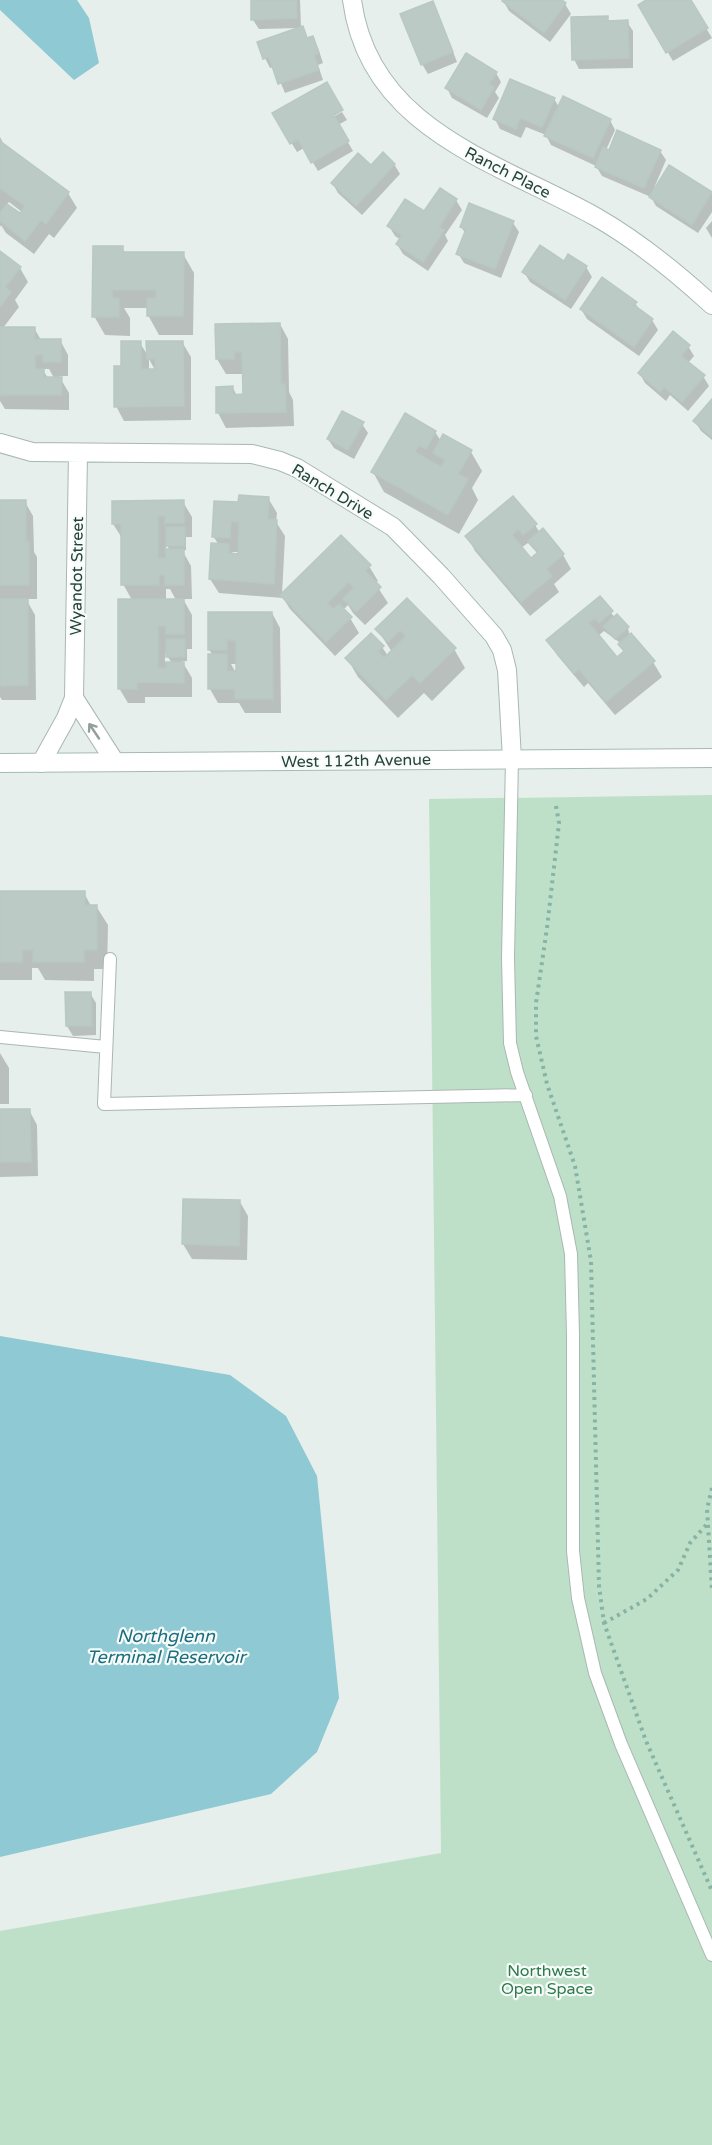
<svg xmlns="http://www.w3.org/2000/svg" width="712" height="2145" font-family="'Varela Round',sans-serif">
  <rect width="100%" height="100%" fill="#e6efeb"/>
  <path fill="#bfe0c8" d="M712,795V2145H0V1931L441,1853L429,799Z"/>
  <path fill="#8ec9d4" d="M0,0H77L89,18L99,63L74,80L0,10Z
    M0,1336L230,1375L286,1416L317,1476L339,1698L317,1752L271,1794L0,1857Z"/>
  <path fill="#0003" fill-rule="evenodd" d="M252,0H300L301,27L308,40L313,38L318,48L323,63L318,65L323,80L285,93L274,67L270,68L265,58L300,28L259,29L253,20Z
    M505,0H559L565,4L571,14L550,42L509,11L504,2Z
    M649,0H689L712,38L673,61L640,6Z
    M438,13L457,62L428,74L422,64Z
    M607,18L609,22H627L633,31V68L579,69L574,59Z
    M496,73L501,82L495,92L499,98L487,118L452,98L447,88Z
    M554,99L559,107L610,120L615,130L606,150L610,152L660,151L666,160L654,188L655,189L669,167L712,194V212L698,233L656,206L651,197L602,176L596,166L551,145L546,135L526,127L521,138L500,129L495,119Z
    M342,112L347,120L338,125L353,151L318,171L304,148L297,152L274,114L328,120Z
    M0,137L5,147L68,193L77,208L54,238L49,234L34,254L6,233L1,225L0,227ZM9,202L22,212L20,215L6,205Z
    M394,164L400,174L362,215L338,193L333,184L371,167Z
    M456,200L462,210L445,235L448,241L428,271L403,254L397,244L401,240L395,236L389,226Z
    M712,221V238L706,228Z
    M513,223L519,232L501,278L464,263L458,253L466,234L461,227Z
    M122,248L125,253L183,254L194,273L193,335H159L148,315V308H124L130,318V336L105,335L94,316Z
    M0,253L20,268L28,282L15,300L19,307L3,328H34L41,340H60L68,355V376H59L69,393V410L5,409L0,401ZM42,369H49L54,378H48Z
    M564,263L586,267L592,277L571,309L530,282L524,272Z
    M635,303L641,312L652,320L658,330L639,356L587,319L581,309Z
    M280,324L288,339L289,392L293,400L294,426L226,428L218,413L233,388L237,396H244V374H226L217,359V325Z
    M182,342L191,357V420L124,421L116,406L123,367L140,343L148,356ZM149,359L155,370H149Z
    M688,346L694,356L688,363L703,376L709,386L688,411L670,395L666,401L645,383L640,374Z
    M712,401V440L701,431L695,421Z
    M362,424L368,433L354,459L334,448L328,439Z
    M435,432L441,441L471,452L482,471L472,488L478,500L459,534L384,492L373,472Z
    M268,498L277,513L276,522L285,536L282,595L369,566L378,581L375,583L388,603L365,625L353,613L348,605L343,610L350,618L359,633L335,656L290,609L283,598L219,593L210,579L219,545L213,536L240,504ZM232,552H239V555H234Z
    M0,502H25L33,516L34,552L37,557V599H26L35,615L36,700H2L0,697Z
    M183,502L192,517V537H186V550H182L191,566L192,599H183L192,615V649H187V661H182L192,678V697H145V703H128L119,688L132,600L123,584L122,538L113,524ZM166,543L170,551H166ZM166,589H170L176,600H166ZM165,653L172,663H165Z
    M535,525L540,533L543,530L563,555L571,569L554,584L559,592L530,616L475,551L467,536ZM528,543L538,554L531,560L521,548Z
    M600,598L615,618L628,628L629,633L653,662L662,677L615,715L588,683L584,687L557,655L548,640ZM604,631L619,642L624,652L617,659L598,636Z
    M407,600L454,649L465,668L432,701L424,693L398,718L358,677L347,658L382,647L388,656L392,652L377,629Z
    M272,613L280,628L281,713H245L239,703H218L210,689L213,656L209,649ZM231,664H237V675Z
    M0,892L84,893L91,906H96L108,925L107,969H94V981L45,980L38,968H32V980H0Z
    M90,993L96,1003V1035L73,1036L67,1026Z
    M0,1053L9,1068V1104H0Z
    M0,1110H29L37,1125L38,1176L0,1177Z
    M240,1202L248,1216L247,1260L192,1259L183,1244Z"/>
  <path fill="#bbcac4" stroke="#b8c9c2" stroke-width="1.5" d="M251,0H296L297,18L251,20Z
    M503,0H562L566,3L544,33L502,1Z
    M646,0H691L708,28L666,53L638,5Z
    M433,1L453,52L421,65L400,14Z
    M608,16V21L628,20L629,58L572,60L571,17Z
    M303,26L307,38L313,36L319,53L314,55L319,70L278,84L269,57L263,59L257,42Z
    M466,53L497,72L489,84L494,87L481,110L445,88Z
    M510,79L555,98L542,127L520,118L516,129L493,119Z
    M327,82L343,110L334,115L349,141L311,163L298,139L290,144L272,113Z
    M563,96L611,119L593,158L544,136Z
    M617,130L661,150L644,188L595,167L603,147L609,150Z
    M0,141L69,192L46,224L41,220L25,241L0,221V213L7,204L20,213L25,206L0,188Z
    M383,152L395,164L356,206L331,183L358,153L371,165Z
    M669,165L712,192L692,225L649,197Z
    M440,188L457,199L439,227L444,230L423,262L396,244L402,235L387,226L405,199L424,211Z
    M469,203L514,221L495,269L456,254L466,229L460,227Z
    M540,245L564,261L568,254L587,266L565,300L522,272Z
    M93,246H123V252H184L183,316H147V298H156V290H112V298H119V317H92Z
    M0,251L21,267L5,287L11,292L0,307Z
    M602,277L637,302L634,305L653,319L634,347L580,309Z
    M280,323L281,384H285L286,412L216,413V387L233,386V395L243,394L242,352H234V359H216L215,324Z
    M0,327H35V339H61V362H43V355H35V369H44V377H62L61,395H0Z
    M673,331L690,345L681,356L705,375L682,402L664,387L660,392L638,373Z
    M121,341H141V369H155V359H147L146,341H183L184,406L114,407V366H121Z
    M712,399V437L693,421Z
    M342,411L364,422L348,450L327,439Z
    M405,413L436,431L426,449L419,445L415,452L441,467L445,460L433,453L443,434L472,450L458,474L468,479L448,515L371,472Z
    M239,495L269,497L268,519L277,520L274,584L209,579L211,543L229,544V553L238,554L239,522L231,521L230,538L212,537L214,501L238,502Z
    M513,496L537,524L523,535L518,529L512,535L531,558L538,552L528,541L543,528L564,554L546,569L552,576L521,602L465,536Z
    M0,500H26V541H29V585H0Z
    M184,500V523H165V516H158V558H166L165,549H184V585H165V575H159V585H121V524H112V501Z
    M166,527H185V546H166Z
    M341,535L371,565L365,571L381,587L356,612L343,599L354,587L349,582L327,603L333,609L339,604L352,617L326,642L280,595Z
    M600,596L613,611L599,623L595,618L589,623L617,657L624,651L618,644L631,633L655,661L606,702L579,669L574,674L546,640Z
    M407,598L456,648L420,683L412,675L386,700L345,658L371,633L384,646L378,651L384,658L406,636L400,630L388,642L375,629Z
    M0,599H28V685L0,686Z
    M118,599H184V634H166V626H158V668H166V662H184V683L137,682V689H118Z
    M208,612H272L273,699H235V689H208V654H227V671H236V640H227V650H208Z
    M617,614L629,627L615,639L603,626Z
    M166,639H185V657H166Z
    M0,891H85V905H97V950H84V962H33V950H22V962H0Z
    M65,992H91L92,1026H66Z
    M0,1109H30L31,1162H0Z
    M183,1199L240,1200L239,1246L182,1244Z"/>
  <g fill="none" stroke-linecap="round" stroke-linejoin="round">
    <g stroke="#a8b8b2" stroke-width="14">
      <path id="service" d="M512,759L508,958L510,1043L517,1072L560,1196L571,1254L573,1335V1551L578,1598L595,1673L621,1744L712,1955
        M110,959L104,1104L526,1095
        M0,1037L106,1047"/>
    </g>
    <g stroke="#a8b8b2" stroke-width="20">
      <path id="minor" d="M352,0C369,130 498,162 596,217C638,241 676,272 712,305
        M0,443L32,452L252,454L280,461L297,468L393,527L441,576L494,636L502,650L507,670L512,759
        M74,698L115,762
        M41,763L66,718L74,698L78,454"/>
    </g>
    <g stroke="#a4bbb3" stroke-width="20">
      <path id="secondary" d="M0,763L712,758"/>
    </g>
    <path stroke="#86b3a5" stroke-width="4" stroke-dasharray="3 4.5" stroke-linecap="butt" d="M556,806L559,823L547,928L536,1003V1036L547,1084L575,1166L591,1261L599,1586L604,1623L646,1741L712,1891
      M712,1488L707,1509L712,1591
      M604,1623L647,1599L678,1570L690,1543L708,1523"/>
    <use href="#service" stroke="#fff" stroke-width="12"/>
    <use href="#minor" stroke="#fff" stroke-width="18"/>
    <use href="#secondary" stroke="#fff" stroke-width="18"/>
  </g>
  <defs><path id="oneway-shaft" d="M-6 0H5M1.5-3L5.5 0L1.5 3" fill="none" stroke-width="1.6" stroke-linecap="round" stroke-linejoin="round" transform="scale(1.5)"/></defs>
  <use stroke="#92a09c" href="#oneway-shaft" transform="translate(94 731) rotate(-124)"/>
  <g text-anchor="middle" stroke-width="4.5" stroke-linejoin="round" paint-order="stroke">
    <g font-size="16" fill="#24423a" stroke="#f7fbf9">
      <text transform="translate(508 172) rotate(27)" y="6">Ranch Place</text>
      <text transform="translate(333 491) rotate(31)" y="6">Ranch Drive</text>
      <text transform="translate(76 576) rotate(-89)" y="6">Wyandot Street</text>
      <text transform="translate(356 760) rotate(-1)" y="6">West 112th Avenue</text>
    </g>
    <g font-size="16" fill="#2d7a4b" stroke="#f7fbf9">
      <text x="547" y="1976">Northwest<tspan x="547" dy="18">Open Space</tspan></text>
    </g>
    <g font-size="18" font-style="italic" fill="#1c6f80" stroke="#f7fbf9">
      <text x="166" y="1642">Northglenn<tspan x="166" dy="21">Terminal Reservoir</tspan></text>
    </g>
  </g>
</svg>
